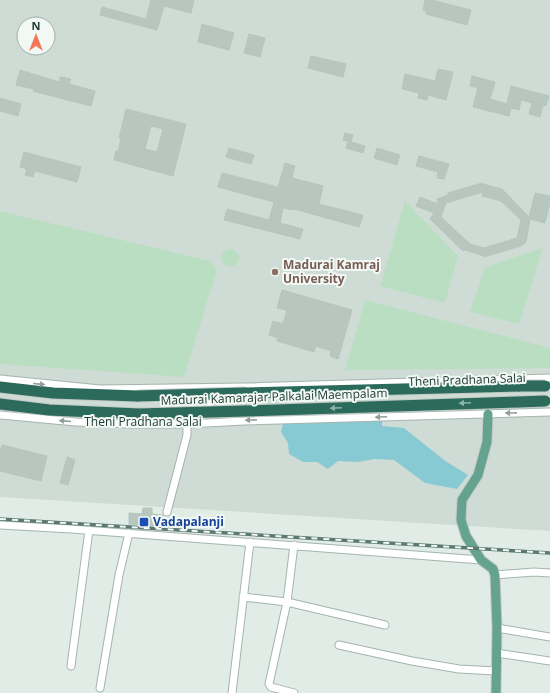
<svg xmlns="http://www.w3.org/2000/svg" width="550" height="693" font-family="'Open Sans',sans-serif">
  <rect width="100%" height="100%" fill="#e1ece7"/>
  <path fill="#cfdcd6" fill-rule="evenodd" d="M0,0H550V531L0,497ZM24,24H48V48H24Z"/>
  <path fill="#badec2" d="M405,201L458,256L445,303L380,286Z
    M0,211L210,261L217,270L184,377L0,364Z
    M543,248L519,324L470,312L485,267Z
    M221 258a9 9 0 1 1 18 0a9 9 0 1 1-18 0Z
    M365,300L550,348V368L345,370Z"/>
  <path fill="#88cad3" d="M382,421V426L404,428L444,460L468,475L457,489L425,483L394,460L375,459L358,462L338,461L328,469L317,462H303L289,454L288,443L281,432L283,424Z"/>
  <path fill="#b7c7c0" stroke="#b4c6be" fill-rule="evenodd" d="M151,0H194L191,13L164,6L157,30L100,15L102,7L146,19Z
    M425,0H432L471,10L467,25L426,14V11L423,10Z
    M202,24L234,33L229,50L198,42Z
    M249,34L265,38L260,57L244,53Z
    M311,56L346,64L343,77L308,68Z
    M438,69L453,72L446,100L428,95L427,100L418,98L419,93L402,89L405,74L435,81Z
    M20,70L59,82L60,77L71,79L69,84L95,91L91,106L33,91L34,89L16,85Z
    M472,76L495,82L490,99L507,104L511,86L549,96L546,106L543,105L540,117L529,114L532,103L521,100L519,110L511,108L509,116L473,107L478,88L470,86Z
    M0,98L21,104L18,116L0,111Z
    M126,109L186,124L173,176L114,160L116,151L118,152L121,138H119ZM151,126L163,129L157,152L145,149Z
    M345,133L353,135L351,142L365,146L363,153L346,148L348,141L343,140Z
    M229,148L254,155L251,164L226,157Z
    M377,148L400,155L397,165L374,158Z
    M24,152L81,167L77,182L35,171L33,177L25,175L27,169L20,167Z
    M419,156L449,164L444,179L437,178L438,172L416,166Z
    M285,163L295,166L292,178L323,186L319,204L363,215L359,227L294,209V210L283,208L280,223L303,229L300,239L224,220L227,209L269,220L274,202L218,187L222,173L278,187Z
    M482,183L483,184L502,189L529,217L535,193L550,196V203L545,223L530,219L526,242L521,246L484,257V256L465,250L463,251L430,219L434,213L416,206L420,197L438,204L437,199L448,195V193ZM483,192L482,196L501,201L521,220L517,238L484,248L470,244L441,217L446,203Z
    M282,290L352,310L338,359L330,356L331,351L316,346L314,352L277,341L278,338L269,335L273,321L283,324L287,310L277,308Z
    M2,445L47,456L41,481L0,471V452Z
    M67,457L75,460L68,485L60,483Z
    M143,508H152V514L163,515V526L129,524V513L142,514Z"/>
  <g fill="none" stroke-linecap="round" stroke-linejoin="round">
    <g stroke="#a4b4ae" stroke-width="9">
      <path id="minor" d="M0,379L100,389L244,387L550,378
        M194,392C207,394 213,399 209,412C200,419 189,420 179,413C175,398 180,395 194,392Z
        M0,415L76,422L132,424H188L244,421L550,412
        M167,512L187,435V417
        M0,525L71,529L481,560
        M294,545L287,602L269,684L271,687L294,693
        M495,575L534,572L550,573
        M243,597L287,602L385,625
        M497,628L550,637
        M339,645L412,661L459,669L496,671
        M496,653L550,661
        M71,666L89,530
        M100,688L119,575L129,533
        M232,693L250,542"/>
    </g>
    <g stroke="#c1c9c6" stroke-width="11">
      <path id="major" d="M488,414L487,442L478,475L462,500L461,520L466,536L481,560L493,569L495,575L497,628L496,693"/>
    </g>
    <g stroke="#c1c9c6" stroke-width="13">
      <path id="highway" d="M0,387L53,393L138,396
        M245,393L520,386
        M0,404L49,410L139,414
        M245,411L518,402"/>
    </g>
    <use href="#minor" stroke="#fff" stroke-width="7"/>
    <use href="#major" stroke="#65a390" stroke-width="9"/>
    <use href="#highway" stroke="#2c6a5b" stroke-width="11"/>
    <g stroke="#5b7970" stroke-width="3.5">
      <path id="rail" d="M0,519L550,553"/>
    </g>
    <use href="#rail" stroke="#f2f9f5" stroke-width="2" stroke-dasharray="6" stroke-linecap="butt"/>
    <g stroke="#c1c9c6" stroke-width="13" stroke-linecap="butt">
      <path id="highway-bridge" d="M520,386H545
        M138,396L245,393
        M518,402L545,401
        M139,414L245,411"/>
    </g>
    <use href="#highway-bridge" stroke="#2c6a5b" stroke-width="11"/>
  </g>
  <defs><path id="oneway-solid" d="M-6-.8H1V-3.2L6.5 0L1 3.2V.8H-6Z"/></defs>
  <g fill="#909e9a">
    <use href="#oneway-solid" transform="translate(39 384) rotate(5)"/>
    <use href="#oneway-solid" transform="translate(511 413) rotate(179)"/>
    <use href="#oneway-solid" transform="translate(381 417) rotate(178)"/>
    <use href="#oneway-solid" transform="translate(251 420) rotate(178)"/>
    <use href="#oneway-solid" transform="translate(65 421) rotate(-175)"/>
  </g>
  <g fill="#8fb2a8">
    <use href="#oneway-solid" transform="translate(465 403) rotate(178)"/>
    <use href="#oneway-solid" transform="translate(336 408) rotate(178)"/>
  </g>
  <circle fill="#8d6e63" stroke="#f2f9f5" stroke-width="1.5" cx="275" cy="272" r="4"/>
  <rect fill="#1a4fb4" stroke="#f2f9f5" stroke-width="1.5" x="139" y="517" width="10" height="10" rx="2"/>
  <g text-anchor="middle" stroke-width="4" stroke-linejoin="round" paint-order="stroke">
    <g font-size="12" font-weight="bold" fill="#785e54" stroke="#f2f9f5" text-anchor="start">
      <text x="283" y="269">Madurai Kamraj<tspan x="283" dy="14">University</tspan></text>
    </g>
    <g font-size="12" fill="#213d35" stroke="#f2f9f5">
      <text transform="translate(467 380) rotate(-2)" y="4">Theni Pradhana Salai</text>
      <text transform="translate(274 397) rotate(-2)" y="4">Madurai Kamarajar Palkalai Maempalam</text>
      <text x="143" y="426">Theni Pradhana Salai</text>
    </g>
    <g font-size="12" font-weight="bold" fill="#164399" stroke="#f2f9f5" text-anchor="start">
      <text x="153" y="526">Vadapalanji</text>
    </g>
  </g>
  <g transform="translate(36 36)"><circle r="19" fill="#f2f9f5" stroke="#9eaea8"/>
  <path d="M0-3L7 15L0 10L-7 15Z" fill="#f57757"/>
  <text y="-6" font-size="11" font-weight="bold" text-anchor="middle" fill="#213d35">N</text>
  </g>
</svg>
